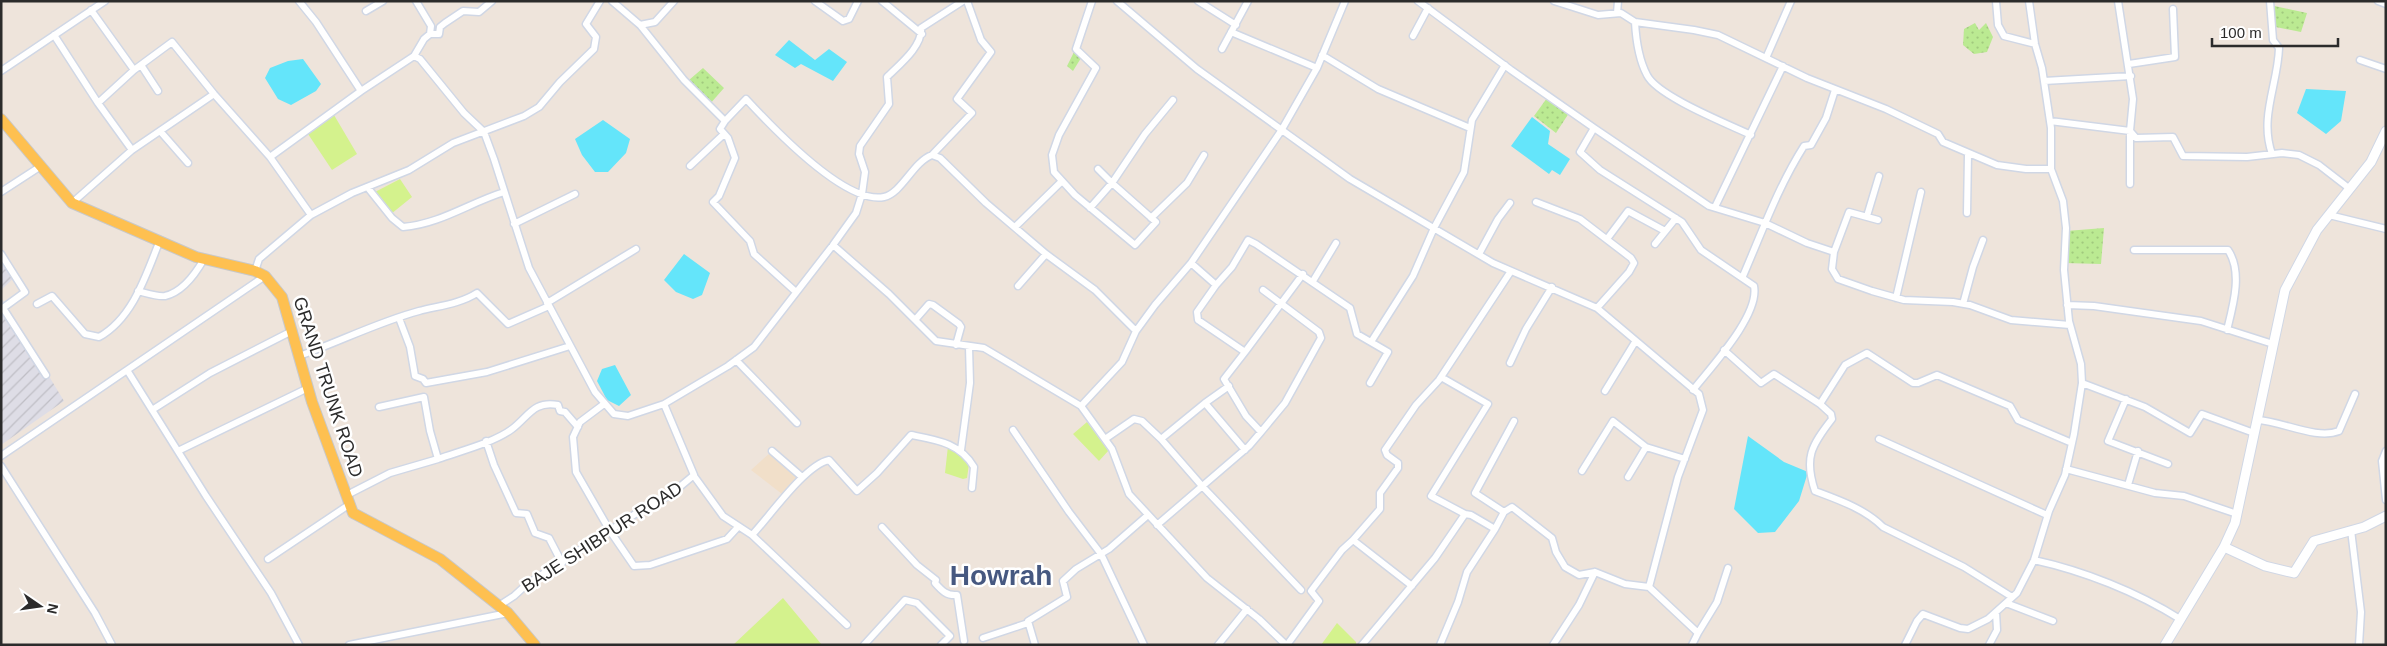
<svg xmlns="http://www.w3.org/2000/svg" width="2387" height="646" font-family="Arial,sans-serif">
  <defs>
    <pattern id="industrial-furrows" width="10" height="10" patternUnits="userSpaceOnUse" patternTransform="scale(1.25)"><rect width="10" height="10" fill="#dedde6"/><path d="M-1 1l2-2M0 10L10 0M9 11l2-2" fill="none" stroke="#bfbec5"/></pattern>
    <pattern id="park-dots" width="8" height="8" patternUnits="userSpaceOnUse" patternTransform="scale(1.25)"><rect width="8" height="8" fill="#bbea92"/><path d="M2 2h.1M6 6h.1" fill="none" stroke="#a1c97e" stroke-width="1.8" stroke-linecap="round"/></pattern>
  </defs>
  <rect width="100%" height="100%" fill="#eee4db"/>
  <path fill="url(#industrial-furrows)" d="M1,253L16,276L1,290Z
    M1,297L64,401L1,445Z"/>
  <path fill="#f1dfc9" d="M771,452L799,477L782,494L751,470Z"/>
  <path fill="url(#park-dots)" d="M2270,5L2307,13L2301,32L2271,26Z
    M1975,23L1979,30L1986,23L1993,37L1987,52L1974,54L1963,45L1964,29Z
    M1074,52L1081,58L1073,71L1067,66Z
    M703,68L724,88L709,105L689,80Z
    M1547,98L1569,113L1556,133L1534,116Z
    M2104,228L2101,264L2064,263L2066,231Z"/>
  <path fill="#d4f28d" d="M334,115L357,154L332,170L308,134Z
    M400,179L412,197L391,214L375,192Z
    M1087,422L1109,450L1099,461L1073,434Z
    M948,446L959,452L969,464L967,478L963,479L945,473Z
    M783,598L822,645H733Z
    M1337,623L1356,642V645H1321Z"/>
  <path fill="#64e5fa" d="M789,40L815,60L829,49L847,62L833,81L801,64L795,68L775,55Z
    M303,59L321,84L316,91L291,105L278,99L265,78L270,68L288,61Z
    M2306,89L2346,91L2341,121L2326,134L2297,113Z
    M1532,117L1550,131L1548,144L1570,159L1560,175L1552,170L1549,174L1511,146Z
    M603,120L630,139L626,153L608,172H595L582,155L575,139Z
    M684,254L710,273L702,295L693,299L676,292L664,280Z
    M615,365L631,395L619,406L607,400L597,381L602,369Z
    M1748,436L1784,462L1808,472L1799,501L1775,532L1758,533L1734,509Z"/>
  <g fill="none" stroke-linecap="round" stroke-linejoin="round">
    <g stroke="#d0d7e5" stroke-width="9">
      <path id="minor" d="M299,1L316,22L361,91
        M416,1L431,26L430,34
        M612,1L640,25L684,80L725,121L746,99C771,126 845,205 884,197C902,193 913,162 932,155L940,158L986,203L1046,254L1095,290L1136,331
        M815,1L843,21L849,19L858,1
        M882,1L922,34
        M1117,1L1197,69L1350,179L1493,263L1597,308L1699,394L1703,410L1678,477L1649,587
        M1198,1L1236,25
        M1418,1L1511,70L1594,128L1580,152L1600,170L1682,222L1701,250L1754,286C1760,315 1711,367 1693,390
        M1554,1L1598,15L1621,13L1635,22L1694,30L1718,35L1807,78L1886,109L1938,134L1943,142L1997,165L2026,169H2051
        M1996,1L1998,25L2004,36L2035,44
        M2118,1L2133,99L2130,131V184
        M2270,1L2273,40L2279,48C2278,84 2259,117 2272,154
        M2378,1L2386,4
        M91,10L134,70L172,42L214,94L270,157L311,215
        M366,11L383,1
        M1617,13L1618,1
        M1635,22C1636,40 1639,60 1647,75C1657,96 1728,124 1751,135
        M640,25L655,22L674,1
        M1231,32L1317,68
        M54,35L98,103L132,150
        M1413,36L1428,8
        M1222,49L1248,1
        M1322,55L1378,89L1470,128
        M414,56L420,59L464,113L484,132L494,159L529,268L595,392L614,414L628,416L664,404
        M1766,58L1791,1
        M2360,60L2386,69
        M2129,64L2175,57L2173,9
        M141,65L158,91
        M1,71L105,1
        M2044,81L2131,76
        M98,103L134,70
        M725,121L720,129L728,138L735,158L719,196L713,202L750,241L754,254L796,292
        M2050,121L2130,131L2136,138L2173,137L2183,156L2247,157L2282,153L2299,155L2319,165L2350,189
        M1594,128L1709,206L1765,223L1807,243L1834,252L1832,269L1838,279L1872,291L1904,300L1953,302L1970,305L2011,320L2070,325
        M160,131L188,163
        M932,155L972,113L957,99L991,52L981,40L967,1
        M270,157L361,91L414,56L424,39L430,34H439L440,27L445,23L463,11L479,12L492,1
        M690,166L724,134
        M1098,169L1112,183L1145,134L1173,100
        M368,188L392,218L403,227C440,224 469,203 504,192
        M1,192L41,166
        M1536,202L1580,219L1631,258L1634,263L1629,272L1597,308
        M72,203L132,150L214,94
        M1715,207L1783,66
        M1090,208L1112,183L1156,222L1135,245L1075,195L1054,172L1052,155L1059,135L1096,68L1076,49L1092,1
        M1967,213L1968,154
        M2329,215L2386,229
        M1867,216L1879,176
        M1151,218L1187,183L1204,155
        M514,224L575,194
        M1016,226L1061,182
        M1607,239L1628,211L1665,231
        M1655,244L1676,218
        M833,245L889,294L936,341L984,348L1081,406L1112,449L1129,494L1207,578L1259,619L1286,645
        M2134,250H2228C2243,272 2233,306 2227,330
        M1834,252L1849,212L1878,220
        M1,254L25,292L3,308L46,375
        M1479,254L1498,219L1510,203
        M255,271L259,259L311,215L352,193L409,170L453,143L524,116L539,107L560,82L594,49L596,37L586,24L600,1
        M1743,276C1762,232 1778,187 1804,146L1811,145L1826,118L1835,90
        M1313,281L1336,243
        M1216,285L1232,267L1248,240L1256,244L1350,308L1357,334L1388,352L1370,383
        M1018,286L1046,254
        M138,291C146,293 157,297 165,296C183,292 196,273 204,259
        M1896,298L1921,192
        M547,303L636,249
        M37,304L52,296L85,334L99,337C133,318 146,275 160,240
        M1963,304L1973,267L1983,240
        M2067,305L2094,306L2201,321L2273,344
        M399,318L410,347L415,376L423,379L426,383L487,372L570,346
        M915,320L929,304L933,305L959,324L961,327L956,345
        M1371,342L1413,276L1434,228L1464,172L1472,120L1505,65
        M1724,350L1761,383L1774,374L1820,404
        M1245,352L1303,274
        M299,356C339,342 378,322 419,311C438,306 460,304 477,293L508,324L549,306
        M736,360L797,423
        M1510,363L1526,329L1552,287
        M127,370L206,496L271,593L299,645
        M1441,377L1488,404L1431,496L1465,514
        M2082,383L2145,407L2190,433L2202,414L2254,433
        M1605,391L1635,342
        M2126,399L2108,441L2168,464
        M1205,403L1229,386
        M604,404L580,422L573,437L576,472L610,531L634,566L650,565L727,539L738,527
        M1081,406L1122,362L1136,331L1155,305L1191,263L1281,131L1317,68L1345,1
        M379,407L424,397L430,431L438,459C460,451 493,443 512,429C528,417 534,400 558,405L560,411L565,412L578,427
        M152,410L210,373L292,331
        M2257,420C2282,421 2316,440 2339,431L2355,394
        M1013,430L1069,512L1101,554L1144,645
        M1261,432L1285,403L1321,338L1319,332L1263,290
        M1105,439L1134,419L1142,421L1161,439
        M1879,439L2047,515
        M486,441L494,465L516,513L527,514L535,533L549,538L562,563
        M961,450L970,383L969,347
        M1245,450L1205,403L1161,439L1202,486L1301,590
        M178,451L308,388
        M772,451L802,477
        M2386,451L2382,461L2386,500
        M1,456L265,276
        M1,466L95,613L112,645
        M2066,469L2155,493L2184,496L2237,514
        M1582,471L1613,421L1646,447L1685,459
        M694,476L723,516L752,535L847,625
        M1628,477L1646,447
        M2128,485L2138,451
        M347,495L390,473L438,459
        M1504,512L1475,493L1514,421
        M1157,525L1249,446L1261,432L1246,416L1224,379L1245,352L1198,320L1197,312L1216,285L1191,263
        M882,527L917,565L936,580L935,583C942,591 947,596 957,595L964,641
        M1495,529L1504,512L1512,507L1552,538L1556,552L1565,567L1579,575L1595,572L1625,584L1649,587L1698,633L1692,645
        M2351,530L2361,612L2359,645
        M752,535C770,516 805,465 829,460L857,491L877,473L911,435C937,440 960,443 974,467L972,488
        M1353,540L1380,509V493L1398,468V463L1387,455L1385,450L1416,405L1439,380L1511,271
        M268,559L350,504
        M2034,560C2084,571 2137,592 2180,619
        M2012,597L1964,567L1883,527C1865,509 1839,500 1815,491C1804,458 1811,446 1832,419L1831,414L1820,404L1845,365L1867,353L1913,383H1918L1937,375L2010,406L2018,420L2072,443
        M2006,603L2053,621
        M500,605L514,596L526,585L646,507L670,495L694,475L664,404L728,366L754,347L833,245L856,213L862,194L865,172L859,154L860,146L889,104L887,77C899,65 923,46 921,28L963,1
        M1698,633L1717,602L1728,568
        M983,638L1028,623
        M349,645L508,613
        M864,645L905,600L917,603L950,636L941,645
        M1035,645L1028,621L1067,597L1063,581L1076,569L1109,549L1148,515
        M1218,645L1247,609
        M1287,645L1319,601L1311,591L1342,550L1353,540L1412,586
        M1362,645L1435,558L1465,514L1471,515L1495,529L1467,572L1458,602L1440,645
        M1553,645L1579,605L1595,572
        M1905,645L1917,621L1923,614L1960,628L1968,629L1988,619L2017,593L2034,560L2049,511L2065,475L2074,434L2082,383L2081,364L2069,321L2064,270L2066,228L2063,201L2051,169V128L2042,68L2035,44L2029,1
        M1989,645L1997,630L1996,612"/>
    </g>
    <g stroke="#d0d7e5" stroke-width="11">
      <path id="secondary" d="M2224,547L2265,566L2294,573L2314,541L2364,527L2386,516
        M2165,645L2224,547L2235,523L2285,290L2317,230L2371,162L2386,131"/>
    </g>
    <g stroke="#c8c8c8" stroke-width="12">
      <path id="primary" d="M1,119L72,203L196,257L255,271L265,276L282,297L312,402L353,513L440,559L508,613L535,645"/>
    </g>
    <use href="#minor" stroke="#fff" stroke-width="6"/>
    <use href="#secondary" stroke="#fff" stroke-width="9"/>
    <use href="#primary" stroke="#fec050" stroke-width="10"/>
  </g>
  <g text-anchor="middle" stroke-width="5" stroke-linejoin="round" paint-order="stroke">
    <g font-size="18" fill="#2b2b2b" stroke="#fff">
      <text transform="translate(328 387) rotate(72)" y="6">GRAND TRUNK ROAD</text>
      <text transform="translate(602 537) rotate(-33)" y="6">BAJE SHIBPUR ROAD</text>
    </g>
    <g font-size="28" font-weight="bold" fill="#465880" stroke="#fff">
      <text x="1001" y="585">Howrah</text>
    </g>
  </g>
  <rect width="2387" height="646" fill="none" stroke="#2b2b2b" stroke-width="5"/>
  <g transform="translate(40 606) rotate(103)" stroke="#ffffff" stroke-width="4" paint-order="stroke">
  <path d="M0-4L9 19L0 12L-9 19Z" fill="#2b2b2b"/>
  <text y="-8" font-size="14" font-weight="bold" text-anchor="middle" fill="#2b2b2b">N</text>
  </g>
  <path d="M2212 38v8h126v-8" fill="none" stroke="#2b2b2b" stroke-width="2.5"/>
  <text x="2220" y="38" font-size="15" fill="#2b2b2b" stroke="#ffffff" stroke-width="4" paint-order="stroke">100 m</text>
</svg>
